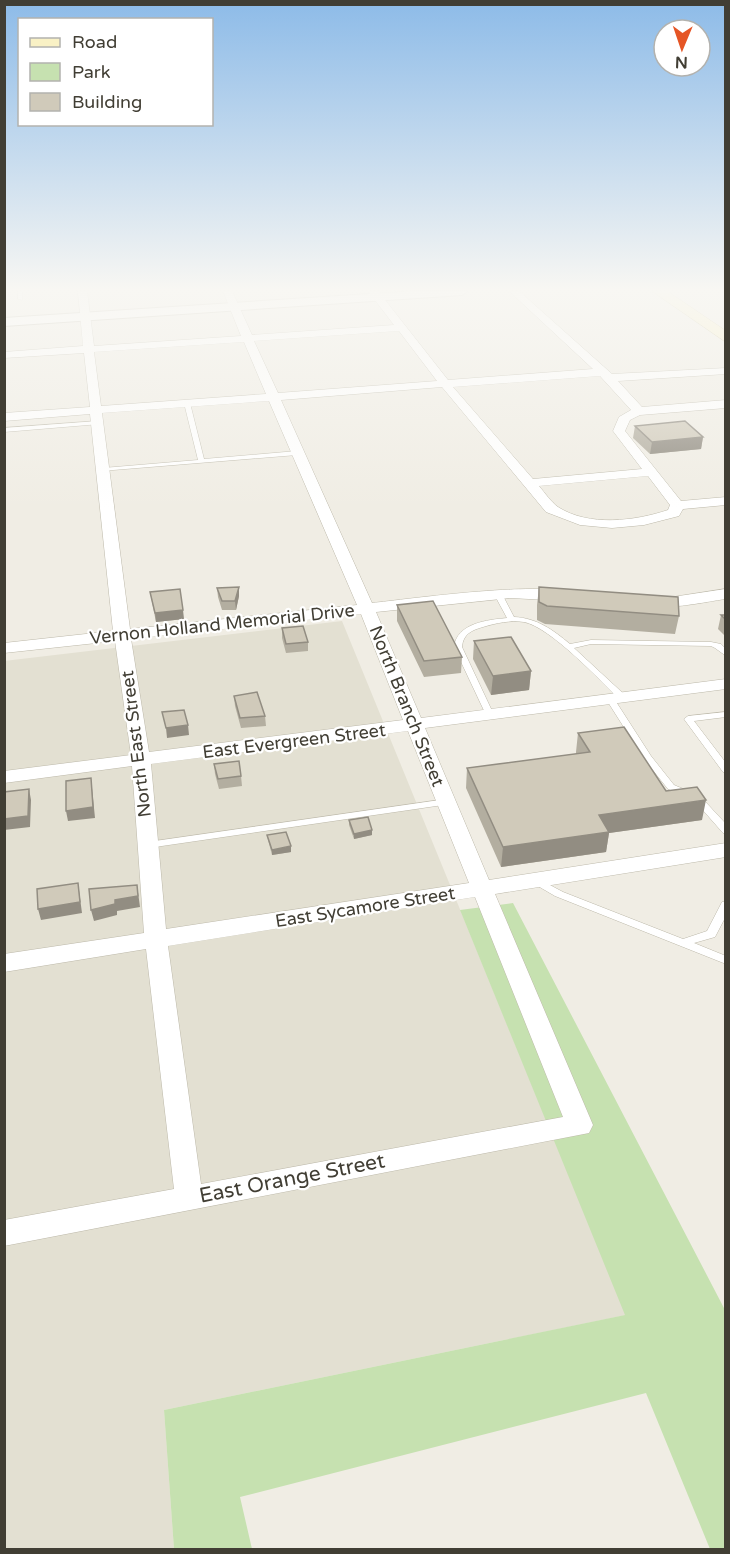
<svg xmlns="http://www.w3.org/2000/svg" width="730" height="1554" font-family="'Varela Round',sans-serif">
  <rect width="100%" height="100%" fill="#f0ede4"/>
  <path fill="#e3e0d2" d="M342,621L626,1315L164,1410L174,1549H5L4,661Z"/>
  <path fill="#c6e1b0" d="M513,903L725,1310V1549H710L646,1393L240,1497L252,1549H174L164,1410L625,1315L460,910Z"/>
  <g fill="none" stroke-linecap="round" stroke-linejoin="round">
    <g stroke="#bdb9aa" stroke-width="1">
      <path id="service" d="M18,291H22V300L18,299Z
        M187,401L190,403L204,459L297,451L300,453L297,455L101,471V469L103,468L198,460L184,403Z
        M98,421L100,422V424L4,432V428Z
        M495,592H501L514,617C537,618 553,630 570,644L591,640L711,642L721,644L726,649V656L715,648L711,646L591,644L574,648L626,696L627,698L626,700H620C600,680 550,627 524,622C511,620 496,623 483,627C472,630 463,634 462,647L494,715L493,717H487L454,647C457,623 487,620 507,618L494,594Z
        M607,697H613L651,756L674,785L700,796L726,824V834L723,833L694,800L668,789L644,759L606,699Z
        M726,712V717L694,721L726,763V773L723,772L684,719L688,716Z
        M447,799L452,802L450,804L148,848L143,845L148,842Z
        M535,877L563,892L683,939L707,931L722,902H726V916L715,937L694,943L726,956V964L555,896L531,882L530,880L531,878Z"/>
    </g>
    <g stroke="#bdb9aa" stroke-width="1">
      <path id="minor" d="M78,291H87L94,346L241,336L223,291H232L252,335L394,325L368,291H378L448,380L593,369L509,291H519L612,374L726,368V374L618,381L642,407L726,400V408L640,415L630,420L625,431L681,501L726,497V505L683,509L679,516L644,525L612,528L580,525L546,512L442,387L281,400L372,603C402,600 558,578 573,596L565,601L511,598L376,612L421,718L726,679V689L425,728L489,880L726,843V857L495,894L593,1125L589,1133L4,1246V1220L174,1189L146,949L4,972V954L144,933L132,766L4,783V771L131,755L115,641L4,653V643L113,631L90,414L4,421V413L90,407L84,353L4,358V352L83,346ZM399,331L437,381L278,393L254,341ZM244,342L266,394L101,406L94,352ZM600,376L631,410L619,417L613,431L642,469L533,479L453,387ZM269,401L357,605L130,629L102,413ZM648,476L670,505L668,510C635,521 589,527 558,507C551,502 545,493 539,486ZM361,614L403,720L149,752L131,639ZM408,731L469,883L166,929L151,764ZM475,897L563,1117L201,1184L168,946Z
        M726,589V599C708,601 655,614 643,601L651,596L672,597Z"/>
    </g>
    <g stroke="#bdb9aa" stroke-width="2">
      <path id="tertiary" d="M416,291H468L462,295L4,326V318Z"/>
    </g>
    <g stroke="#ccc397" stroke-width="1">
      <path id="secondary" d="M652,291H667L726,331V342Z"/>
    </g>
    <use href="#service" fill="#fff" fill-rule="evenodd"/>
    <use href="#minor" fill="#fff" fill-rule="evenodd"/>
    <use href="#tertiary" fill="#fff" fill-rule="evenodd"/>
    <use href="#secondary" fill="#f9f1c5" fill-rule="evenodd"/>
  </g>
  <path fill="#b3aea0" d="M635,426L703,437L701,449L650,454L633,438Z
    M239,587V596L236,610H222L218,597L217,588Z
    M539,587L679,616L675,634L545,624L537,620V605Z
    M150,592L184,619L156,622Z
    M397,605L462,657L461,673L424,677L397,621Z
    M721,615H726V637L718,629Z
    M282,628L308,642V651L286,653L282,638Z
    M474,641L531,671L529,690L491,695L473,659Z
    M234,696L265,716L266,726L241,728L235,706Z
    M578,733L666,791L702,820L609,833L606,852L501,867L466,788L467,768L576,754V752Z
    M214,764L241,776L242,786L219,789L215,774Z
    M349,820L372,830V835L354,839L349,825Z
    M267,835L291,852L272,855L268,840Z"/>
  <path fill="#928d82" d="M703,437L701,449L650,454L652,442Z
    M239,587V596L236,610L235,601Z
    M183,610L184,619L156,622L155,613Z
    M531,671L529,690L491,695L493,676Z
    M188,725L189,735L167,738L166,728Z
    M91,778L95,818L68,821L66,811Z
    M29,789L31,800L30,827L4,830V819Z
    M706,800L702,820L609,833L606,852L501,867L503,847L599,815Z
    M372,830V835L354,839V834Z
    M291,846V852L272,855V850Z
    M78,883L82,913L41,920L38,909Z
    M137,885L140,907L117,911V915L94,921L91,910L115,900Z"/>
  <path fill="#d0caba" stroke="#928d82" stroke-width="1.5" d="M685,421L703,437L652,442L635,426Z
    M239,587L235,601H222L217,588Z
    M539,587L678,597L679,616L547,606L539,602Z
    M180,589L183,610L155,613L150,592Z
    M433,601L462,657L424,661L397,605Z
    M721,615H726V620Z
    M303,626L308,642L286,644L282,628Z
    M511,637L531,671L493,676L474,641Z
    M257,692L265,716L240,718L234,696Z
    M184,710L188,725L166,728L162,712Z
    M624,727L666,791L697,787L706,800L599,815L609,832L503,847L467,768L590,752L578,733Z
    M239,761L241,776L218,779L214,764Z
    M91,778L93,807L66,811V781Z
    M29,789L28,816L4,819V792Z
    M368,817L372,830L354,834L349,820Z
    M286,832L291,846L272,850L267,835Z
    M78,883L80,902L38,909L37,889Z
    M137,885L138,896L115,900V904L91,910L89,889Z"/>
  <linearGradient id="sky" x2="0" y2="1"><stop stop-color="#8dbbe8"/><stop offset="0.57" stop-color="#f8f7f3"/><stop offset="1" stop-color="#f8f7f3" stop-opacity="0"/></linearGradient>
  <rect width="730" height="508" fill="url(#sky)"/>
  <g text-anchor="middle" stroke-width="4.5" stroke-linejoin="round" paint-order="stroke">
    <g font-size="18" fill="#413e34" stroke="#fff">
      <text transform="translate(222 624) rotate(-6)" y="6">Vernon Holland Memorial Drive</text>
      <text transform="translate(407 706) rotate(68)" y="6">North Branch Street</text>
      <text transform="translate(294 741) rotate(-7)" y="6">East Evergreen Street</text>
      <text transform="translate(136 744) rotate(-97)" y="6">North East Street</text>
      <text transform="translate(365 907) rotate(-9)" y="6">East Sycamore Street</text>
    </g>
    <g font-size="21" fill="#413e34" stroke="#fff">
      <text transform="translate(292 1178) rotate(-11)" y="7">East Orange Street</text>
    </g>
  </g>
  <rect width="730" height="1554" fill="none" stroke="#413e34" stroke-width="12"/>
  <rect x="18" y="18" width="195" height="108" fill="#ffffff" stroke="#b3b2ae" stroke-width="1.5"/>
  <rect x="30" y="38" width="30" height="9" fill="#f9f1c5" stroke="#b3b2ae" stroke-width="1.5"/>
  <text x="72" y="48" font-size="18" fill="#413e34">Road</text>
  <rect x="30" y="63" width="30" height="18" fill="#c6e1b0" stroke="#b3b2ae" stroke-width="1.5"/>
  <text x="72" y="78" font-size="18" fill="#413e34">Park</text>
  <rect x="30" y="93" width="30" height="18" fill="#d0caba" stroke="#b3b2ae" stroke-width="1.5"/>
  <text x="72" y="108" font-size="18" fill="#413e34">Building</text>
  <g transform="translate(682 48) rotate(182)"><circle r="28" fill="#ffffff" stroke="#b3b2ae" stroke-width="1.5"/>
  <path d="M0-4.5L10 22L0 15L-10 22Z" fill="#e55525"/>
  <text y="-9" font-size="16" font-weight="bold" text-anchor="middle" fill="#413e34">N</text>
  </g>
</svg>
